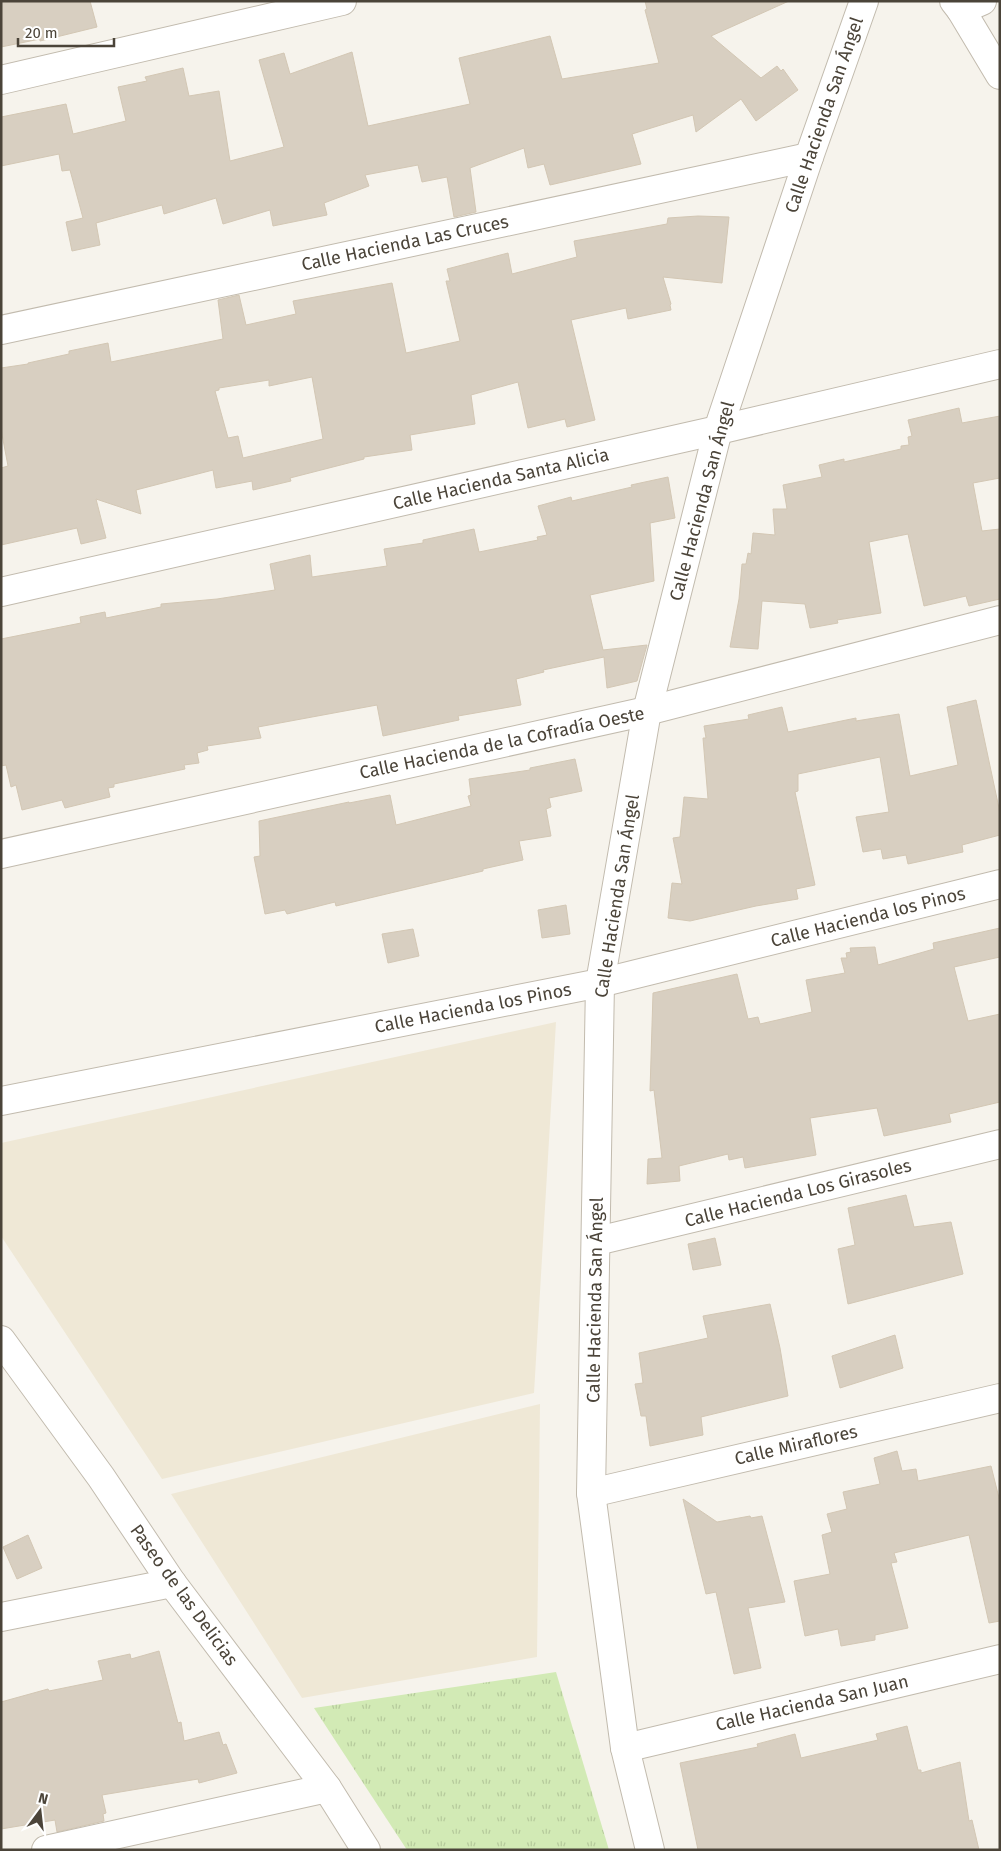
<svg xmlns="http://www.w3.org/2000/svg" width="1001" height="1851" font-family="'Fira Sans',sans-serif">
  <defs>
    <pattern id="grass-tufts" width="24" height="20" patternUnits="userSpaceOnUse" patternTransform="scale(1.25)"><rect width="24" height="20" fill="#d2eab5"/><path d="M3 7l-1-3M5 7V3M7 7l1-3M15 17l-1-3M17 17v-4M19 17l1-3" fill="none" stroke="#b6ca9c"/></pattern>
  </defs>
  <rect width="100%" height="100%" fill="#f6f3ec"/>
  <path fill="#efe8d6" d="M556,1022L534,1393L162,1479L1,1236V1143Z
    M540,1404L537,1657L302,1698L171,1494Z"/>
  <path fill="url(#grass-tufts)" d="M556,1672L609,1850H407L314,1708Z"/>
  <path fill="#d8cfc1" stroke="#d3c7b4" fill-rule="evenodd" d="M1,1H90L97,27L40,41V39L1,47Z
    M645,1H789L711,36L761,78L777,66L781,71L783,69L798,90L756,121L741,99L696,132L693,115L632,134L641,164L550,185L544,164L528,168L524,148L470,168L476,212L454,217L447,177L422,182L418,165L365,175L369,186L324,203L327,215L273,226L270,210L223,224L216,198L164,214L162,205L96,223L100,245L72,251L66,222L83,218L70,170L62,171L59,154L1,166V117L66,104L73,134L126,121L118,87L147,81L145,77L183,68L189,96L219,91L230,161L284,147L259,60L284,53L290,74L352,52L368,126L470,104L459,58L550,36L562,79L659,63L645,10L647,9Z
    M698,216L729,217L722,283L663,277L671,304L670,305L671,310L628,319L626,308L571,320L595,420L567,427L565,419L528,428L518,382L471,395L475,424L410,435L412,450L364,457V459L290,478L291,481L253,490L252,481L216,488L213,470L136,490L141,514L96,499L106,538L81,544L77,528L1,545V468L8,466L1,429V368L28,364V363L69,354V351L108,343L111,362L223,339L218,300L239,295L246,325L296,314L293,301L392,283L406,353L460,341L446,281H450L447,269L508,253L512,274L577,257L574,241L667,224L668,218ZM312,377L323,439L243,458L238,436L228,438L215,391L219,390V388L269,380V386Z
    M959,408L962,423L1000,416V478L973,483L982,531L1000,529V599L969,606L966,596L924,606L908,534L869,542L881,613L837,620L838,623L810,628L805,604L762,601L758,649L730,647L739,599L742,564H746L748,553L751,554L753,533L775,535L773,509H787L783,485L822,477L819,465L844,459V462L901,449V446L909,445L908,437L912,436L908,420Z
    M668,477L675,518L650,523L654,581L590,595L603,650L647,645L637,681L607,688L604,657L543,670L544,672L516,679L521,705L458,716L459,720L383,736L377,705L258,727L261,738L207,746L208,750L197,753L199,763L184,765L185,769L114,784V787L108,788L110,797L65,808L62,800L22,810L16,785L11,787L6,765L1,766V639L81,623L80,617L105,612L106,618L161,607V604L217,599L275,590L270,564L310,555L312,577L387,566L384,549L423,543V540L474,529L479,552L538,540L537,537L547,535L538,506L571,497L572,501L632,487L631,485Z
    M976,700L1000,813V835L962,845L963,852L908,864L906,855L883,859L881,849L863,852L856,817L889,812L880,757L798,774V791L795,792L815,885L796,889L798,899L756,906L690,921L668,918L672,883L682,884L673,838L680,837L684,797L708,799L703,738H706L704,726L749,719L748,715L782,707L788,732L856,718V721L899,714L910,776L958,765L947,707Z
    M575,759L582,791L549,798L551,807L546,809L551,836L519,841L523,860L483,869V871L336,906L335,902L287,914L285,910L265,914L254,857L260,856L259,821L349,802V803L390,795L396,825L471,806L468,796L471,795L469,779L530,770V768Z
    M566,905L570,934L542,938L538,910Z
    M1000,928V957L954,967L968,1021L1000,1014V1102L949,1114L951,1122L884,1136L877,1108L810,1118L816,1155L745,1168L743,1157L729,1160L728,1154L679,1166L680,1181L647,1184L648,1159L662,1158L654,1090L650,1091L653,993L737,974L748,1019L758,1017L760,1024L812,1012L806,980L845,973L841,958H847L846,953L851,952L850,948L875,947L878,965L934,949L933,943Z
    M413,929L419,956L388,963L382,934Z
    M906,1195L914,1227L951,1222L963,1274L848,1304L838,1249L855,1245L848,1208Z
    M715,1238L721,1265L693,1270L688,1244Z
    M770,1304L780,1348L788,1396L701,1417L703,1435L650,1446L646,1416H641L635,1384L643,1383L639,1353L708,1338L703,1316Z
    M895,1335L903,1368L840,1388L832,1356Z
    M897,1451L902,1471L916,1469L918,1481L991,1466L1000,1502V1621L989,1623L969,1535L894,1553L897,1562L891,1563L908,1628L875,1635V1640L841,1646L838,1629L805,1636L794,1581L830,1574L822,1535L832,1532L827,1514L847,1509L843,1492L880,1484L874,1458Z
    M683,1499L717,1522L750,1516L751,1518L762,1516L785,1602L748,1608L761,1668L734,1674L716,1592L706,1594Z
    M28,1535L42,1568L17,1579L3,1547Z
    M159,1651L178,1723L181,1722L184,1741L219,1732L223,1745L226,1744L237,1773L199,1783L198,1779L102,1795L106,1813L103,1814L104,1821L57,1832L55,1820L1,1829V1702L48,1689L49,1691L103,1680L98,1661L130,1654L131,1659Z
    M907,1726L918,1770H921V1773L960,1762L969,1821L972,1820L979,1850H698L680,1763L758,1747L757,1744L795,1734L801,1758L878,1740L876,1734Z"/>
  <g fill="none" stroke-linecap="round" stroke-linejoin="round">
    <g stroke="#c2bbae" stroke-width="30">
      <path id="minor" d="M982,1L961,10L1000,75
        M1,80L342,1
        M1,330L809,157
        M1,592L718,430L1000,364
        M1,854L647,711L1000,620
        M1,1101L600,983L1000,884
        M597,1241L1000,1144
        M591,1493L1000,1398
        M1,1617L172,1583
        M625,1748L1000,1659
        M46,1850L327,1788"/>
    </g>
    <g stroke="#c2bbae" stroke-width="30">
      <path id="tertiary" d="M954,1L961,10
        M1,1340L101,1477L172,1583L327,1788L366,1850
        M650,1850L625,1748L591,1493L600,983L647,711L718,430L809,157L864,1"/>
    </g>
    <use href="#minor" stroke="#fff" stroke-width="28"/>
    <use href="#tertiary" stroke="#fff" stroke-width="28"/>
  </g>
  <g text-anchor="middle" stroke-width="4" stroke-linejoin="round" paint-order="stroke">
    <g font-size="18" fill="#4b4439" stroke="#fff">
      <text transform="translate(824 115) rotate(-71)" y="6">Calle Hacienda San Ángel</text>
      <text transform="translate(405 243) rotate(-12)" y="6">Calle Hacienda Las Cruces</text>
      <text transform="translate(501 479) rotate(-13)" y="6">Calle Hacienda Santa Alicia</text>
      <text transform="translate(702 501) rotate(-75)" y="6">Calle Hacienda San Ángel</text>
      <text transform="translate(502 743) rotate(-12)" y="6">Calle Hacienda de la Cofradía Oeste</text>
      <text transform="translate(617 896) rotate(-81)" y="6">Calle Hacienda San Ángel</text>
      <text transform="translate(868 917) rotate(-14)" y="6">Calle Hacienda los Pinos</text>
      <text transform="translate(473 1008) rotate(-11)" y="6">Calle Hacienda los Pinos</text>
      <text transform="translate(798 1193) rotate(-14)" y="6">Calle Hacienda Los Girasoles</text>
      <text transform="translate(595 1300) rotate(-89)" y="6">Calle Hacienda San Ángel</text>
      <text transform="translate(796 1445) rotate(-13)" y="6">Calle Miraflores</text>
      <text transform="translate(184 1595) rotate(54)" y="6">Paseo de las Delicias</text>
      <text transform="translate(812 1703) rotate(-13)" y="6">Calle Hacienda San Juan</text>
    </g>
  </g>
  <rect width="1001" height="1851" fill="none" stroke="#4b4439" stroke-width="5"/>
  <g transform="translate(40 1811) rotate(15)" stroke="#ffffff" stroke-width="4" paint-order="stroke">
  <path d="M0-4L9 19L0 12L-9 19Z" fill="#4b4439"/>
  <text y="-8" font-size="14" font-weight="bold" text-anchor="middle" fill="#4b4439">N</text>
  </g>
  <path d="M18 38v8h96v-8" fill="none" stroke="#4b4439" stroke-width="2.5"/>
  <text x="25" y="38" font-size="15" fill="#4b4439" stroke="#ffffff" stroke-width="4" paint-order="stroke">20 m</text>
</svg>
